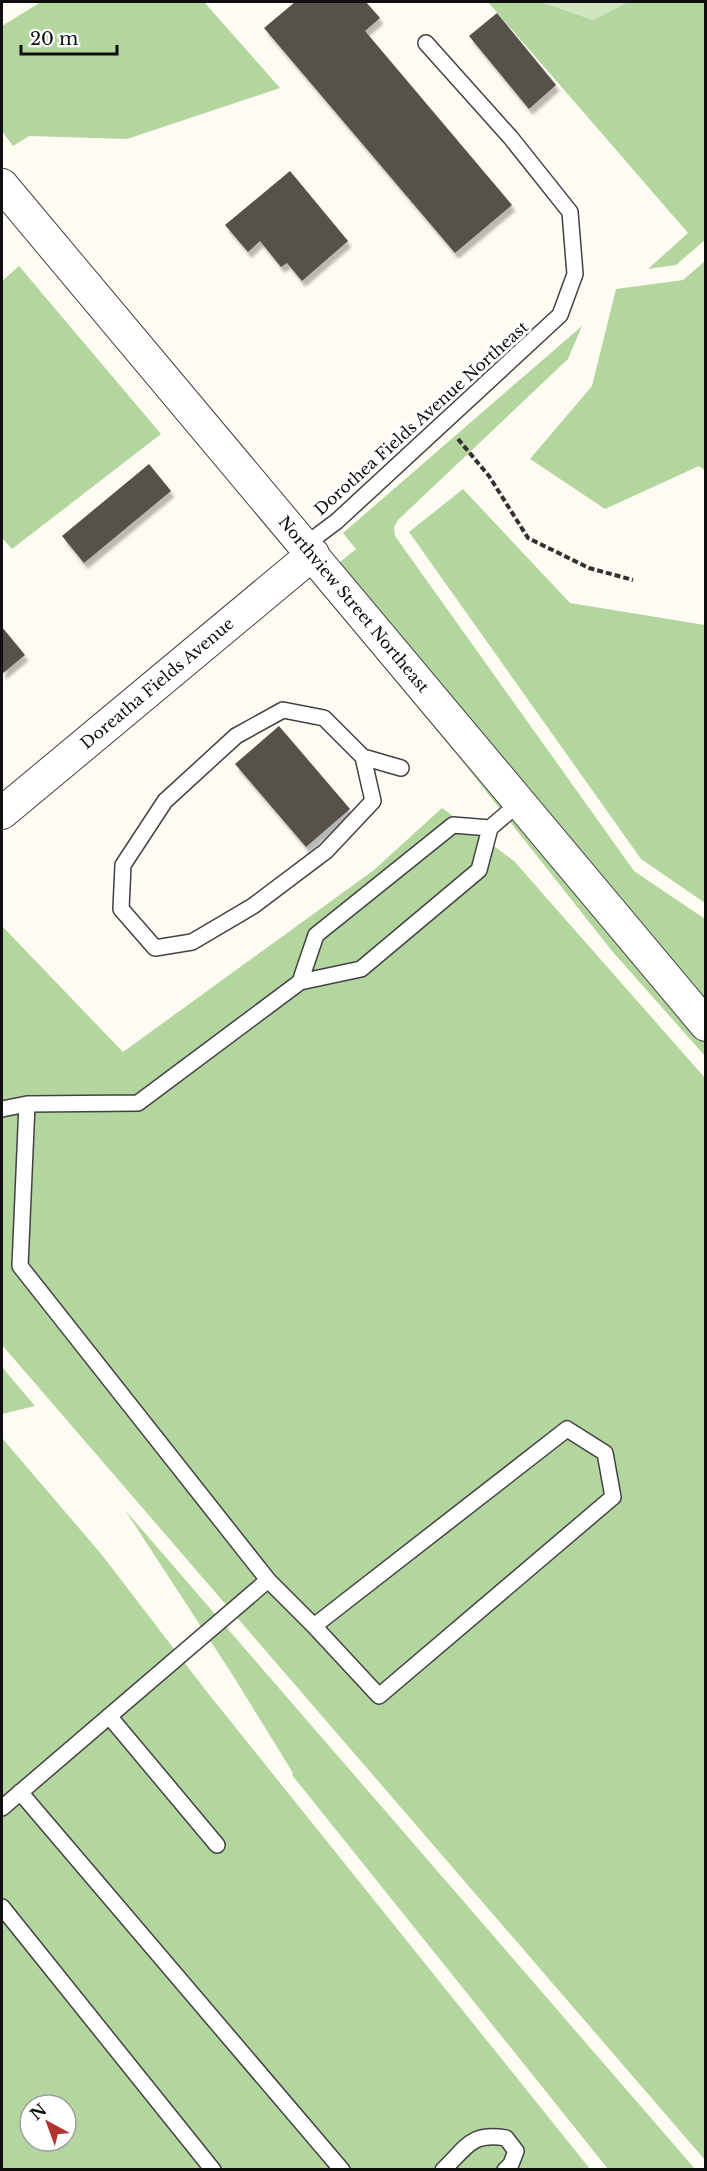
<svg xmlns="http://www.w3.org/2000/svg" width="707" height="2171" font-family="'Libre Baskerville',serif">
  <defs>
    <filter id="shadow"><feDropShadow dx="3.5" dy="6" stdDeviation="1.5" flood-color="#0004"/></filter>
  </defs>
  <rect width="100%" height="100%" fill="#fefcf2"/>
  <path fill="#d0e6be" d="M541,2H628L593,20Z"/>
  <path fill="#b3d59e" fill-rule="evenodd" d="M41,2H204L280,88L127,139L29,136L13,146L2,131V26Z
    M488,2H541L593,20L628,2H705V240L676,265L648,269L688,233Z
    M705,261V470L699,466L605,509L530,459L592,386L616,289L683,280Z
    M19,266L161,434L12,549L2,538V281Z
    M582,326L568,359L398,520L394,527L395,536L634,871L705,919V1056L612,951L466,766L314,583L356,549L343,533Z
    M463,489L570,603L705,625V903L641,859L409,532Z
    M442,808L514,861L705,1078V2160L2,1345V926L123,1052L374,870Z
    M2,1367L35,1406L2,1414Z
    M2,1438L102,1555L207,1692L590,2169H2ZM30,2105H66V2141H30Z
    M125,1510L695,2169H608L292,1775L293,1773L232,1674Z"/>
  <path fill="#56514c" filter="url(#shadow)" d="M295,2H366L380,18L365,31L512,205L455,253L264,28Z
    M497,13L556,85L529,109L469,36Z
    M290,171L348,241L302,281L287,263L281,267L260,241L248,252L225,225Z
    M149,464L171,491L84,563L62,536Z
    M2,627L25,655L2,674Z
    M279,726L350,809L306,847L235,764Z"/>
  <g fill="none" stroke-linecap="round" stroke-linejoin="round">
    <g stroke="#424242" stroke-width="18">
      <path id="service" d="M305,545L337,521L560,315L575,274L570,212L511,138L426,43
        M363,757L373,801L326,851L253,906L192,942L155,948L121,909L123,865L165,801L236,736L283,710L324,718L363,757L401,768
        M300,982L316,935L453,825L490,828
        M27,1104L20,1266L268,1580
        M2,1109L27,1104L138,1103L300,982L361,969L479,870L490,828L519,803
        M109,1716L217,1845
        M20,1792L342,2170
        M2,1808L268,1580L314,1626L379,1696L613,1497L605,1453L567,1429L314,1626
        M2,1907L213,2170
        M443,2170C467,2147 471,2132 506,2138L516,2151L511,2164L505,2170"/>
    </g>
    <g stroke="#424242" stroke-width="34">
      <path id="minor" d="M2,185L706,1025
        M2,813L313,554"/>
    </g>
    <path stroke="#313131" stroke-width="4" stroke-dasharray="6 3" stroke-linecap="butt" d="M458,439L489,476L528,538L589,568L633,580"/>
    <use href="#service" stroke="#fff" stroke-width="15"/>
    <use href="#minor" stroke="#fff" stroke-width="32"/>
  </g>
  <g text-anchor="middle" stroke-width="6" stroke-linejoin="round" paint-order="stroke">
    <g font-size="16" fill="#0f0f0f" stroke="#fff">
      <text transform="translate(421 418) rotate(-42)" y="6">Dorothea Fields Avenue Northeast</text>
      <text transform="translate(354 604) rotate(50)" y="6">Northview Street Northeast</text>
      <text transform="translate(157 683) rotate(-40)" y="6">Doreatha Fields Avenue</text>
    </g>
  </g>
  <rect width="707" height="2171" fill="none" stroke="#0f0f0f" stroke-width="6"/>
  <g transform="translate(48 2123) rotate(319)"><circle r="28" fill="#ffffff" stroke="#9f9f9f" stroke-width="1.5"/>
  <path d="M0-4.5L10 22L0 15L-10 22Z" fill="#b33532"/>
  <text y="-9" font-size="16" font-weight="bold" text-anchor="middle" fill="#0f0f0f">N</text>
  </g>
  <path d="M21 45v9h96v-9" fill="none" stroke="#0f0f0f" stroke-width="3"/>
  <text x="30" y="45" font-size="18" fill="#0f0f0f" stroke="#ffffff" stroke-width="4.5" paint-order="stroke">20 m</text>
</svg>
